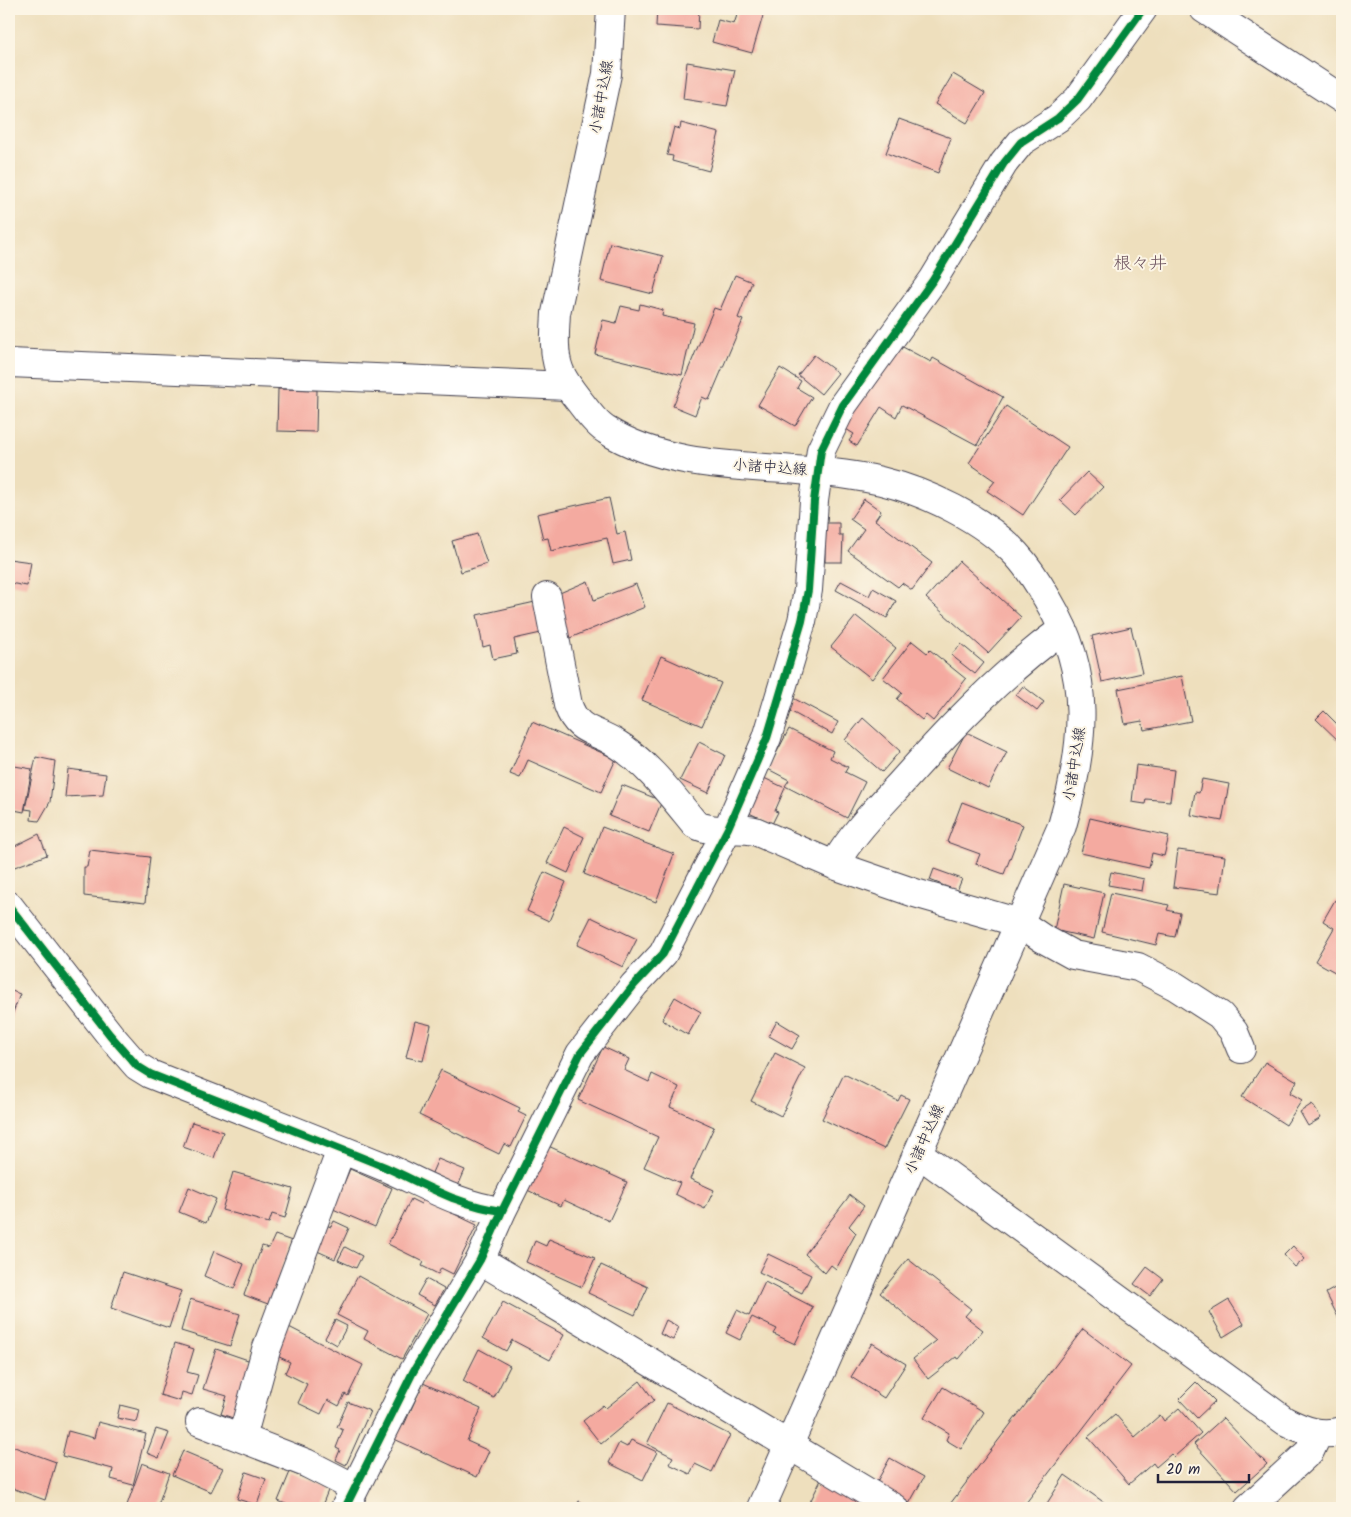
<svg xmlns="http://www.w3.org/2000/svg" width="1351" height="1517" font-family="Kalam,'Klee One',sans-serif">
  <rect width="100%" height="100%" fill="#fcf5e5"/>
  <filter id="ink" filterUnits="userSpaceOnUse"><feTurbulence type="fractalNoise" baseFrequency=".02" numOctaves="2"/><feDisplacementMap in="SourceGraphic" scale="10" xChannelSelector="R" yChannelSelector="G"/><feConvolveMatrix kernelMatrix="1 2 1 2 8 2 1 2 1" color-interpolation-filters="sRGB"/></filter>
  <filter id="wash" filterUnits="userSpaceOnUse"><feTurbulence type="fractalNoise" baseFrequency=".0096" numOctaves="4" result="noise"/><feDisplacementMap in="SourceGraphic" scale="20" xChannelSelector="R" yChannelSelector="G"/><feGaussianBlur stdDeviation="1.12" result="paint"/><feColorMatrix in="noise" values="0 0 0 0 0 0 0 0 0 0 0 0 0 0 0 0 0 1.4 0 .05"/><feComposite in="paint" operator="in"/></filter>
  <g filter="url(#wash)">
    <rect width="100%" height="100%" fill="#eedfbd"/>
    <g id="blocks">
      <path fill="#f4aaa0" d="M657,9H699L698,29L656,26Z
        M739,9H765L752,53L712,42L718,20L734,24Z
        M687,62L735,70L727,106L683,99Z
        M953,74L985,93L967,123L935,104Z
        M899,119L951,138L938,173L886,153Z
        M681,123L719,133L709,171L672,161L673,156L667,155L674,127L680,129Z
        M610,243L663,256L653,294L601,281Z
        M735,275L752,282L738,318L743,320L709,400L702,397L695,415L673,406L714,308L720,310Z
        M640,304L663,310L662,316L694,323L682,375L595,354L603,320L616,323L621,306L639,310Z
        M899,345L931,362L933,358L1003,397L977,445L902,405L896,417L881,407L857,446L849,441L854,434L841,426Z
        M814,355L838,373L821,394L798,375Z
        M780,368L801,381L797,388L812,397L795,426L758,405Z
        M278,389L317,390L316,432L277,431Z
        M1006,406L1068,447L1023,515L987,491L995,481L969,463Z
        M1087,472L1103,487L1076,515L1060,500Z
        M609,498L617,534L625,532L631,560L613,564L607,538L551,551L548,538L543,539L537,514Z
        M864,499L881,511L875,520L932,563L912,590L902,583L898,587L848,551L864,529L850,519Z
        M825,523H839V535H843L842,562H825Z
        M477,534L487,564L461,572L452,541Z
        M9,559L31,562L27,586L9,583Z
        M959,561L1021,617L988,653L926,598Z
        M588,581L594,600L636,584L645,607L565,640L555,595Z
        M841,581L869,596L873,588L896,601L887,618L836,590Z
        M535,602L541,633L514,639L517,654L493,659L490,645L483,647L477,615Z
        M856,616L896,648L872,679L831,647Z
        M1131,627L1142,673L1102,682L1092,636Z
        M912,641L927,653L930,650L966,679L933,721L926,715L922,720L897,699L902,693L883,678Z
        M961,644L984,663L975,674L951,655Z
        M661,656L721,683L702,726L642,700Z
        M1182,676L1191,721L1144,730L1142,721L1125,724L1118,689Z
        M1023,686L1044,702L1037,711L1016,695Z
        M793,698L838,722L832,734L786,709Z
        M1324,711L1342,729V744L1316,719Z
        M863,718L900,751L882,772L845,740Z
        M532,722L616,759L601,792L528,760L520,778L510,774Z
        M789,729L833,751L830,758L848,767L845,772L865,782L847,818L785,786L789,780L768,769Z
        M966,732L1007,752L988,788L947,768Z
        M699,742L725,755L708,793L680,780Z
        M36,757L55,761L50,802L39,821L31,820L32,810L25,809Z
        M9,765L32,769L24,812L9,809Z
        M1136,765L1174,770L1170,801L1146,799L1145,804L1132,802Z
        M68,769L106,774L103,795L65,797Z
        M764,778L785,788L775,811L778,812L772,824L747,812Z
        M1202,779L1229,784L1222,821L1191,815L1195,792L1199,793Z
        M622,785L662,801L649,832L609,816Z
        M962,802L1023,825L1004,874L976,864L980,854L947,842Z
        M1090,818L1169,836L1164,856L1152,853L1149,868L1081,853Z
        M564,827L584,837L568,873L547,863Z
        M602,827L674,854L656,902L584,874Z
        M39,834L47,855L9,869V849Z
        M90,850L150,857L145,903L84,896V867H87Z
        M1178,850L1225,856L1220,893L1173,887Z
        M934,869L962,879L957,891L930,880Z
        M544,872L566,882L549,921L527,911Z
        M1111,872L1144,879L1142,891L1108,885Z
        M1064,884L1104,893L1094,939L1054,930Z
        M1111,893L1169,905L1167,910L1180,913L1175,937L1159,934L1156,945L1102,932Z
        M1335,900L1342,904V976L1315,961L1334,928L1323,921Z
        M591,917L637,939L623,967L577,945Z
        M9,990L20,994L9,1023Z
        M675,997L701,1012L688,1035L662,1020Z
        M415,1021L431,1025L423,1061L406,1057Z
        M777,1021L800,1035L792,1049L769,1036Z
        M603,1047L629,1059L624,1070L649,1082L652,1074L679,1087L670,1107L714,1127L690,1179L714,1190L705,1209L675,1194L680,1183L644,1167L658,1137L578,1100Z
        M775,1053L805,1068L781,1116L751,1101Z
        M1265,1062L1297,1081L1290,1093L1302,1100L1286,1125L1242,1097Z
        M441,1070L520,1108L518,1112L526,1116L511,1147L504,1144L499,1154L419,1115Z
        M844,1074L898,1101L901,1095L909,1099L884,1149L822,1119Z
        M1312,1104L1321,1118L1308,1126L1300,1112Z
        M192,1122L223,1132L214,1158L183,1147Z
        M544,1144L627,1182L609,1221L564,1200L561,1206L523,1188Z
        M438,1159L465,1170L458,1186L431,1175Z
        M350,1169L392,1188L375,1227L333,1209Z
        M233,1172L293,1189L285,1218L272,1214L269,1223L222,1210Z
        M189,1187L216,1199L206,1223L179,1212Z
        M850,1195L864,1206L849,1226L856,1233L836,1269L831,1265L825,1273L805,1254Z
        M411,1199L421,1204L423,1199L477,1225L453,1274L441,1268L438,1274L422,1266L424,1262L388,1244Z
        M334,1221L349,1228L335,1259L315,1250L326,1225L331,1227Z
        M275,1235L292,1241L268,1304L244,1295L262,1246L269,1248Z
        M549,1239L595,1258L582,1287L526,1262L535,1241L546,1246Z
        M1293,1246L1305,1259L1295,1267L1284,1255Z
        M345,1247L362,1256L356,1268L338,1260Z
        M214,1251L244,1264L234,1289L204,1276Z
        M768,1254L811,1275L802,1293L759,1272Z
        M908,1259L971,1309L965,1316L983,1330L959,1359L956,1357L928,1379L913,1359L936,1341L880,1293Z
        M601,1265L648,1287L635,1315L588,1293Z
        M1147,1267L1163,1279L1150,1296L1134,1284Z
        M123,1272L181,1291L169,1328L111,1308Z
        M358,1276L427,1314L402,1359L364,1339L368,1331L337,1315Z
        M426,1279L444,1289L435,1305L417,1295Z
        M765,1282L813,1307L795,1344L774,1334L777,1329L752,1317L740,1340L726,1333L737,1310L749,1316Z
        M1342,1284V1325L1326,1293Z
        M190,1299L240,1314L230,1346L181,1331Z
        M1229,1300L1244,1324L1223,1337L1209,1312Z
        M503,1302L564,1335L550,1360L512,1340L506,1351L483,1338Z
        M335,1320L347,1326L337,1345L325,1338Z
        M666,1320L679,1327L673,1340L660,1334Z
        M287,1326L363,1365L348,1396L345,1394L339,1406L328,1400L321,1414L298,1403L307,1384L285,1373L290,1362L273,1354Z
        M1083,1329L1131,1366L1022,1508H947Z
        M175,1343L194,1349L187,1372L198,1375L192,1395L182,1392L180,1401L160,1395Z
        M872,1343L906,1364L884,1398L851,1377Z
        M216,1349L251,1361L233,1418L221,1414L227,1396L203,1389Z
        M479,1349L510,1366L494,1398L463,1381Z
        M640,1381L654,1400L601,1444L583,1421L603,1405L606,1408Z
        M1196,1382L1215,1401L1197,1418L1179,1399Z
        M423,1383L481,1409L467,1441L489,1451L477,1477L392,1438L399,1423L404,1425Z
        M943,1387L984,1412L961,1449L946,1440L949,1433L924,1418Z
        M348,1402L370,1411L346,1465L336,1460L340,1450L336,1448L343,1430L337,1427Z
        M667,1403L730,1435L712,1472L695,1464L690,1474L669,1464L673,1457L647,1444Z
        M120,1405L140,1410L137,1422L117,1418Z
        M1179,1408L1201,1433L1174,1457L1171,1454L1156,1467L1153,1463L1129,1484L1088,1437L1115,1414L1135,1437L1160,1415L1164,1421Z
        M1223,1418L1267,1464L1237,1491L1194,1444Z
        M98,1422L146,1434L133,1485L111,1479L113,1469L62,1456L68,1431L94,1438Z
        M156,1429L169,1433L159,1458L147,1453Z
        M631,1440L657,1452L643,1480L609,1463L619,1443L627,1447Z
        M9,1445L56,1462L45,1500L9,1487Z
        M183,1451L223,1468L211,1492L172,1475Z
        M890,1458L924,1477L909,1504L875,1485Z
        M142,1463L169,1473L157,1508H126Z
        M246,1472L266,1479L257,1505L237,1499Z
        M290,1472L329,1488L321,1508H296L278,1501Z
        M1065,1475L1112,1508H1044Z
        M821,1480L876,1508H807Z
        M579,1501L593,1508H575Z"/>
    </g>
  </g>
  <g filter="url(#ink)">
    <use href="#blocks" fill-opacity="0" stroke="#413e4e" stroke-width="1"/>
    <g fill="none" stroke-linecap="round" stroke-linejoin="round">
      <g stroke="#413e4e" stroke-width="30">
        <path id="minor" d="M1204,9L1342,99
          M9,363L568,386
          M547,597L568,705C577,731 592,729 614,742C646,761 672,796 695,824C715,835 734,826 755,831L834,865L915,893L1020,923L1042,938L1073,955L1138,967L1175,986L1220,1015L1234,1032L1241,1049
          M834,865C852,834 877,809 901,783C951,727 1002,673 1063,629
          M9,906L110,1035L137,1066L150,1074C228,1105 307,1135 385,1167C424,1184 459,1206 502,1211L480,1260L413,1372L345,1508
          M918,1153L1285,1421C1305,1431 1321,1437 1342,1431
          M502,1211L580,1054L634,985L663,954L728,828L767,738L802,621L808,590L814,501L821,450L843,405L933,280L1004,163L1021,142L1058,118L1078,99L1143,9
          M480,1260L894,1508
          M200,1422L306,1463L355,1488
          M242,1438L266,1350L341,1150
          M1248,1508L1310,1451L1318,1434"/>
      </g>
      <g stroke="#413e4e" stroke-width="30">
        <path id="major" d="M611,9L607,74L556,313C555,331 553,352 559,369C563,381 572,392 580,402C587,411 596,424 606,430C683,479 793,460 881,481C927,492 983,519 1016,554C1029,568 1039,584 1048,600C1093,675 1085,746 1062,826L761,1508"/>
      </g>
      <use href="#minor" stroke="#fff" stroke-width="28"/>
      <use href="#major" stroke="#fff" stroke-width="28"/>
      <g stroke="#fcf5e5" stroke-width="11">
        <path id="cycleway" d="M9,906L110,1035L137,1066L150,1074C228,1105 307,1135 385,1167C424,1184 459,1206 502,1211L480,1260L413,1372L345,1508
          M502,1211L580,1054L634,985L663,954L728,828L767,738L802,621L808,590L814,501L821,450L843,405L933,280L1004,163L1021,142L1058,118L1078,99L1143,9"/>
      </g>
      <use href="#cycleway" stroke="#00873e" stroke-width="8"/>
    </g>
  </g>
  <g text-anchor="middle" stroke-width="4" stroke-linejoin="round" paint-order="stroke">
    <g font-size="15" fill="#22223b" stroke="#fcf5e5">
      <text transform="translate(601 97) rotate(-80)" y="5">小諸中込線</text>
      <text transform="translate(770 467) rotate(4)" y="5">小諸中込線</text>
      <text transform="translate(1074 764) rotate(-81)" y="5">小諸中込線</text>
      <text transform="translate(924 1139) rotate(-66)" y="5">小諸中込線</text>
    </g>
    <g font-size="18" fill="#6c525e" stroke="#fcf5e5">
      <text x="1140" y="269">根々井</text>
    </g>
  </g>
  <rect width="1351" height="1517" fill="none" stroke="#fcf5e5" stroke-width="30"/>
  <path d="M1158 1474v8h91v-8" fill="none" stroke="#22223b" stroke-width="2.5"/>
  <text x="1166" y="1474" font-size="15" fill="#22223b" stroke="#fcf5e5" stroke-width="4" paint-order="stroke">20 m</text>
</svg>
